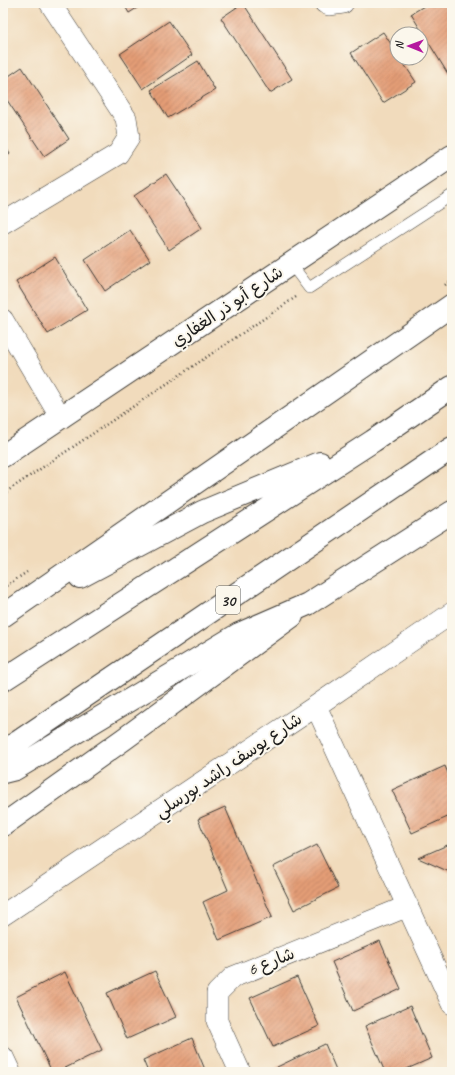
<svg xmlns="http://www.w3.org/2000/svg" width="455" height="1075" font-family="Caveat,'Playpen Sans Arabic',sans-serif">
  <defs>
    <pattern id="building-hatch" width="6" height="6" patternUnits="userSpaceOnUse"><rect width="6" height="6" fill="#e49d76"/><path d="M-1 1l2-2M0 6l6-6M5 7l2-2" fill="none" stroke="#b87f60"/></pattern>
  </defs>
  <rect width="100%" height="100%" fill="#fbf7ec"/>
  <filter id="ink" filterUnits="userSpaceOnUse"><feTurbulence type="fractalNoise" baseFrequency=".025" numOctaves="2"/><feDisplacementMap in="SourceGraphic" scale="8" xChannelSelector="R" yChannelSelector="G"/><feConvolveMatrix kernelMatrix="1 2 1 2 8 2 1 2 1" color-interpolation-filters="sRGB"/></filter>
  <filter id="wash" filterUnits="userSpaceOnUse"><feTurbulence type="fractalNoise" baseFrequency=".012" numOctaves="4" result="noise"/><feDisplacementMap in="SourceGraphic" scale="16" xChannelSelector="R" yChannelSelector="G"/><feGaussianBlur stdDeviation="0.9" result="paint"/><feColorMatrix in="noise" values="0 0 0 0 0 0 0 0 0 0 0 0 0 0 0 0 0 1.4 0 .05"/><feComposite in="paint" operator="in"/></filter>
  <g filter="url(#wash)">
    <rect width="100%" height="100%" fill="#f1dbbc"/>
    <g id="blocks">
      <path fill="url(#building-hatch)" d="M123,3H145L129,13Z
        M243,3L292,79L270,93L221,18Z
        M429,3H447L452,10V71L448,74L411,14Z
        M169,21L192,55L143,89L120,54Z
        M383,32L397,53V58H400L416,82L383,103L351,53Z
        M198,61L215,90L168,118L151,90Z
        M22,67L69,139L44,156L3,94V80Z
        M3,143L10,154L3,159Z
        M166,174L202,228L169,250L134,196Z
        M130,230L150,260L105,291L85,260Z
        M55,257L87,310L48,334L16,282Z
        M445,766L452,783V815L412,833L392,790Z
        M225,807L272,917L219,940L203,902L228,890L198,819Z
        M452,843V873L418,858Z
        M317,845L338,888L294,910L273,867Z
        M380,941L401,989L353,1011L332,962Z
        M155,971L176,1017L127,1039L107,993Z
        M65,972L102,1050L57,1072H52L16,997Z
        M297,977L319,1026L273,1047L250,998Z
        M410,1006L432,1058L400,1072H385L365,1026Z
        M192,1038L206,1072H148L143,1060Z
        M325,1044L337,1072H279L277,1067Z"/>
    </g>
  </g>
  <g filter="url(#ink)">
    <use href="#blocks" fill-opacity="0" stroke="#3c3934" stroke-width="1"/>
    <g fill="none" stroke-linecap="round" stroke-linejoin="round">
      <g stroke="#3c3934" stroke-width="12">
        <path id="lane" d="M291,264L309,288L452,195"/>
      </g>
      <g stroke="#3c3934" stroke-width="22">
        <path id="street" d="M325,3L329,5L343,3
          M3,223L118,154L129,137L126,118L50,3
          M3,320L61,418
          M316,706L452,1004
          M3,915L316,706L452,613
          M3,1057L10,1072
          M240,1072L217,1021V993L233,977L408,906"/>
      </g>
      <g stroke="#3c3934" stroke-width="24">
        <path id="secondary" d="M3,456L452,156
          M3,825L124,739L292,616"/>
      </g>
      <g stroke="#3c3934" stroke-width="24">
        <path id="highway" d="M80,577L202,512L320,463
          M3,616L452,305
          M3,680L373,441L452,387
          M3,752L452,448
          M3,772L15,769L239,634L308,604L452,512"/>
      </g>
      <path stroke="#3c3934" stroke-width="2.5" stroke-dasharray="1 3" stroke-linecap="butt" d="M445,285L452,279
        M3,494L296,297
        M3,588L27,572"/>
      <use href="#lane" stroke="#fff" stroke-width="11"/>
      <use href="#street" stroke="#fff" stroke-width="21"/>
      <use href="#secondary" stroke="#fff" stroke-width="22"/>
      <use href="#highway" stroke="#fff" stroke-width="22"/>
    </g>
  </g>
  <g text-anchor="middle" stroke-width="4" stroke-linejoin="round" paint-order="stroke">
    <rect fill="#fbf7ec" stroke="#5f5e5a" stroke-width="1" x="216" y="586" width="24" height="28" rx="3"/>
    <g font-size="16" font-weight="bold" fill="#1c1c1c">
      <text x="228" y="606">30</text>
    </g>
    <g font-size="17" fill="#1c1c1c" stroke="#fbf7ec">
      <text transform="translate(227 306) rotate(-34)" y="6">شارع أبو ذر الغفاري</text>
      <text transform="translate(228 765) rotate(-34)" y="6">شارع يوسف راشد بورسلي</text>
      <text transform="translate(271 961) rotate(-22)" y="6">شارع 6</text>
    </g>
  </g>
  <rect width="455" height="1075" fill="none" stroke="#fbf7ec" stroke-width="16"/>
  <g transform="translate(409 46) rotate(271)"><circle r="19" fill="#fbf7ec" stroke="#a29f99"/>
  <path d="M0-3L7 15L0 10L-7 15Z" fill="#b5179e"/>
  <text y="-6" font-size="11" font-weight="bold" text-anchor="middle" fill="#1c1c1c">N</text>
  </g>
</svg>
